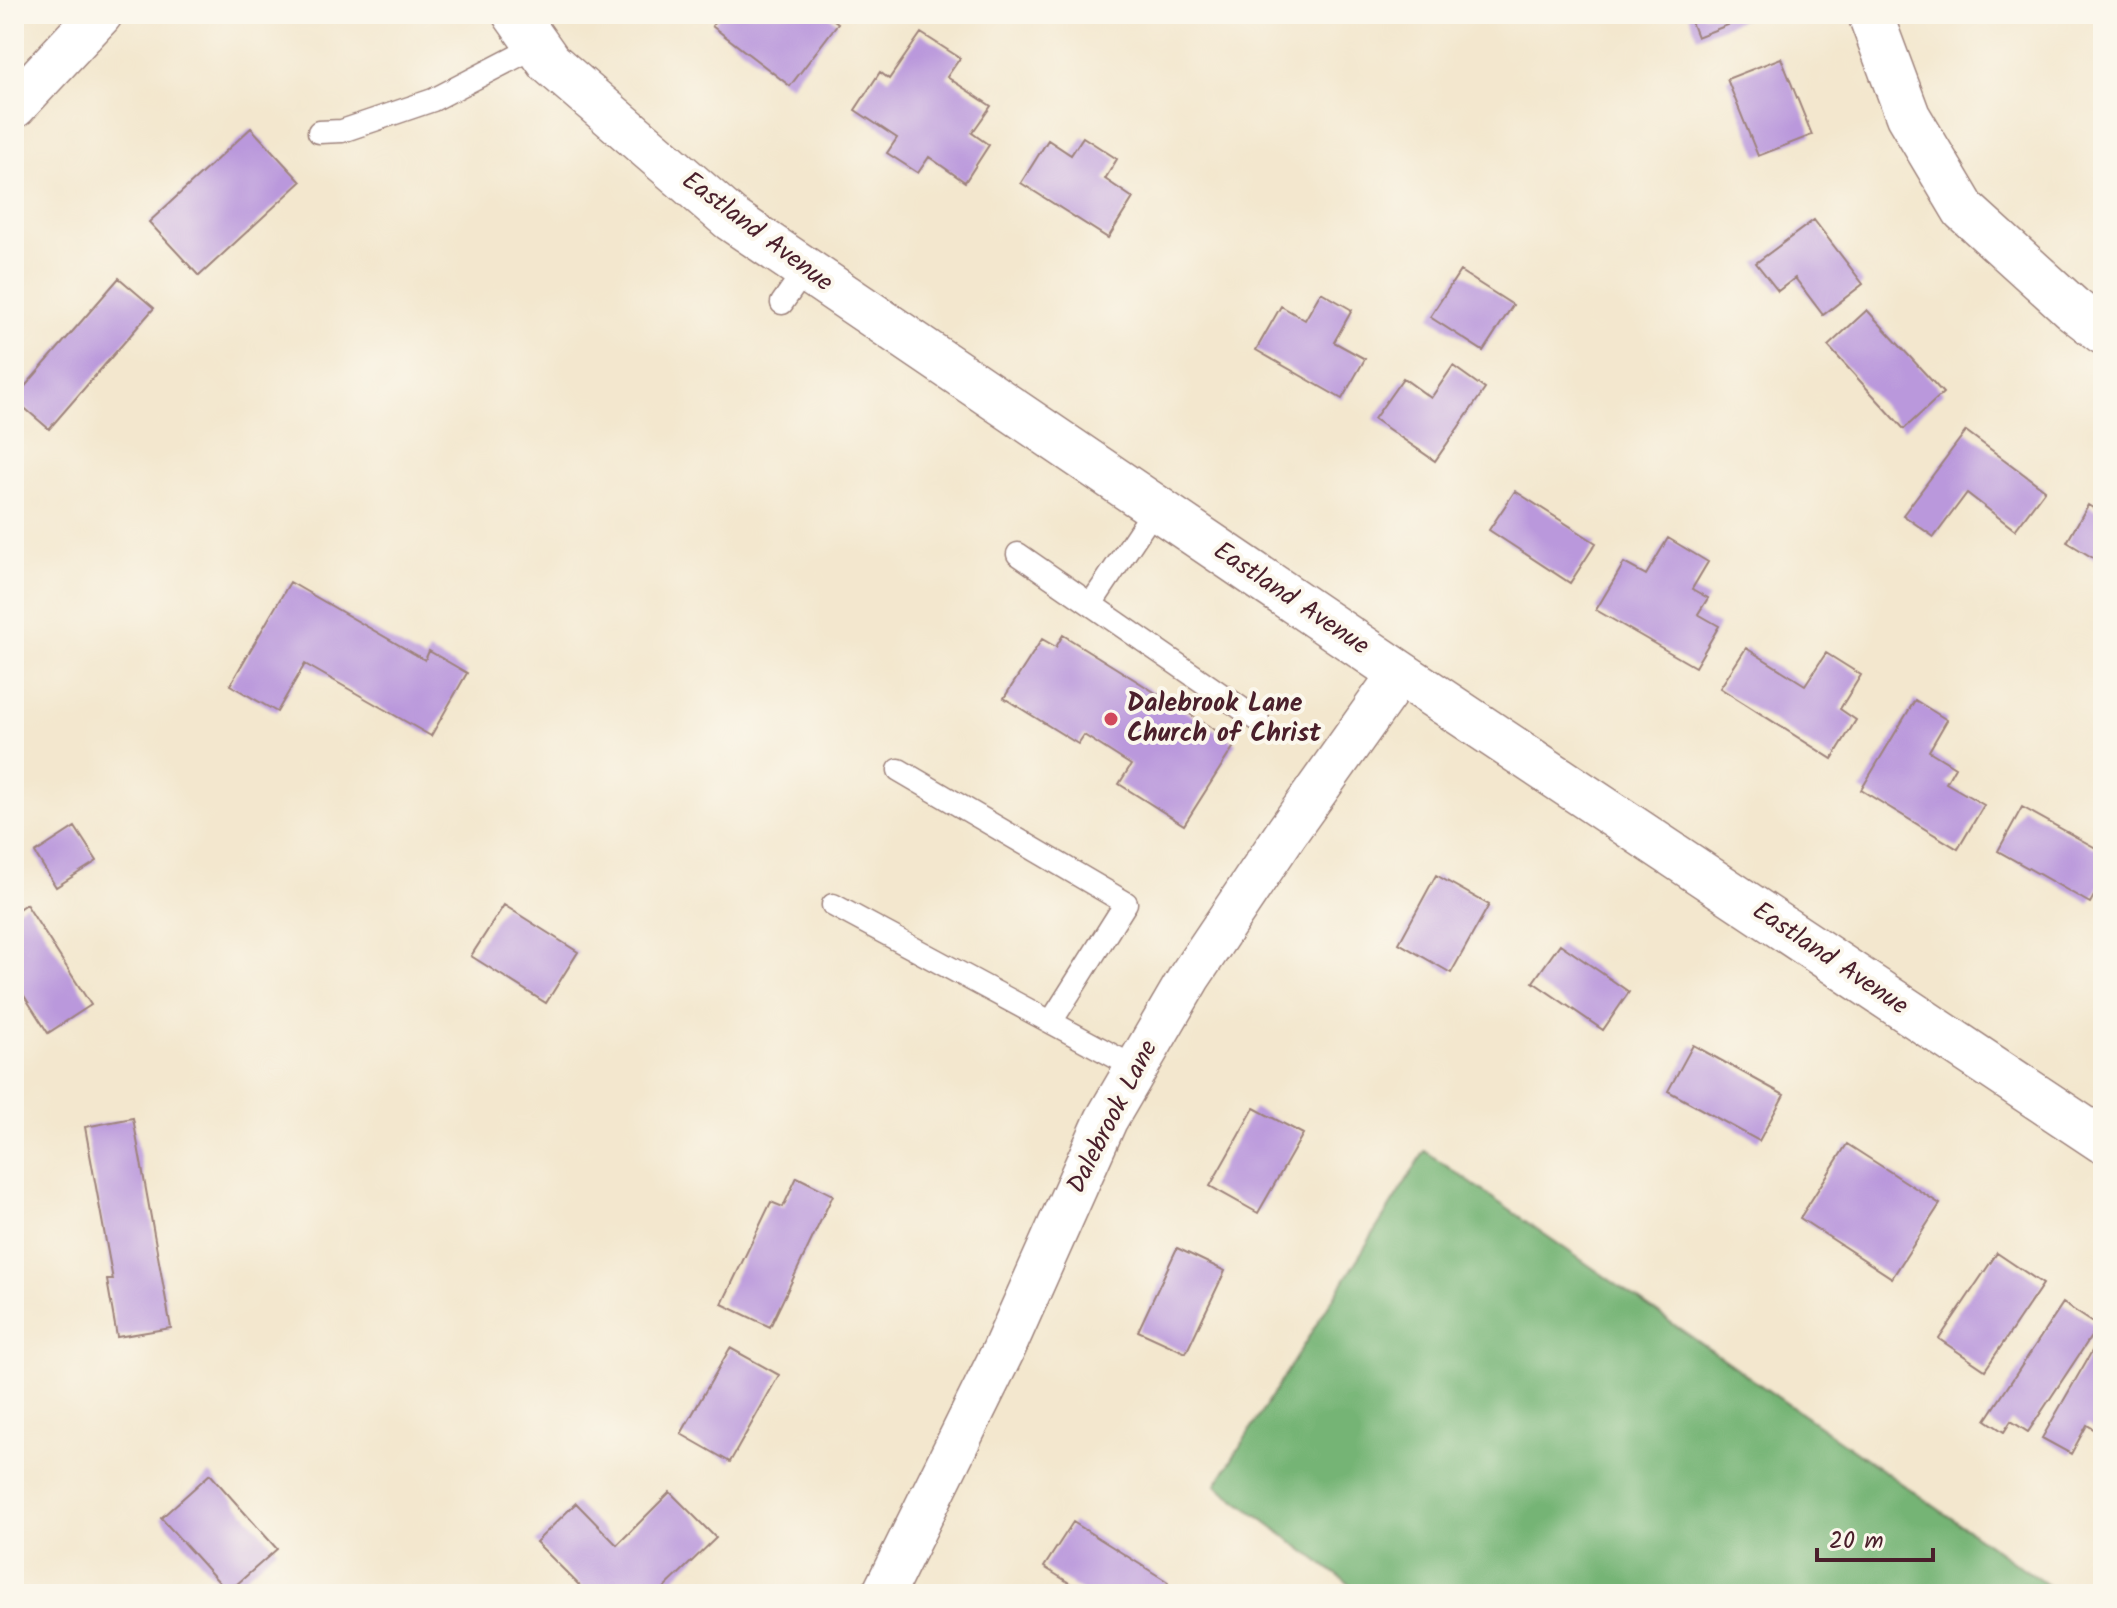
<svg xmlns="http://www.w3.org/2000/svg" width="2117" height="1608" font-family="Kalam,sans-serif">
  <rect width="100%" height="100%" fill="#fbf7ec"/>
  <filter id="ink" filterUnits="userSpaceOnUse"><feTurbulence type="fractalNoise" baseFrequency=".0125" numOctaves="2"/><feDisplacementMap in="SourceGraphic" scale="16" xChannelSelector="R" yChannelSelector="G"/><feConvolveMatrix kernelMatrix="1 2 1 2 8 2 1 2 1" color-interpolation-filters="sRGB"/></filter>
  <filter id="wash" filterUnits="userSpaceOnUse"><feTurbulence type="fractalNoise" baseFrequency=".006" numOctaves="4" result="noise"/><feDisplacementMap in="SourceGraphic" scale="32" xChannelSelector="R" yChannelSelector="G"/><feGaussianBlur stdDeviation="1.8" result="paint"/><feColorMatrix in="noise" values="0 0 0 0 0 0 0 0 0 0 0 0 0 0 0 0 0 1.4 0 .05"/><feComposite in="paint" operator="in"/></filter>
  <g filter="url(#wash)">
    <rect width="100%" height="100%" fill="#f3e7ce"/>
    <path fill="#74b475" stroke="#5f6a50" stroke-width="2" d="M1425,1151L2060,1594H1363L1216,1485Z"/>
    <g id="blocks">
      <path fill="#ba98dc" d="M721,14H826L838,23L790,86L712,26Z
        M1688,14H1756L1697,37Z
        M921,33L960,58L947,77L991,106L972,133L989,145L965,182L929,157L918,173L887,153L897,138L855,110L880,72L889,79Z
        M1781,58L1812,135L1758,156L1727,79Z
        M251,128L301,182L199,276L149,222Z
        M1083,137L1117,159L1105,179L1133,198L1108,238L1021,183L1048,140L1071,155Z
        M1814,220L1863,284L1823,315L1795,278L1778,291L1756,263Z
        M1460,271L1513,305L1483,351L1430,317Z
        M119,278L154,308L49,429L14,399Z
        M1321,292L1352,310L1334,342L1365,359L1342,399L1256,350L1281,306L1305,320Z
        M1867,310L1943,393L1904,429L1828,346Z
        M1453,366L1485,389L1435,461L1374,419L1403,378L1431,398Z
        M1966,431L2045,490L2015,530L1967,493L1934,537L1903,515Z
        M1515,491L1596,543L1570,583L1489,530Z
        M2088,505L2103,514V564L2067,542Z
        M1668,538L1708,562L1692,589L1708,598L1698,614L1719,626L1695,667L1596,610L1624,563L1646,575Z
        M290,582L425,660L429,651L467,673L431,736L305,664L277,712L230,685Z
        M1063,635L1236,743L1184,825L1119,784L1131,765L1084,735L1078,744L1004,698L1042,639L1056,647Z
        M1746,648L1805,685L1826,653L1861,675L1840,709L1856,720L1832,759L1720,688Z
        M1915,700L1947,720L1929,751L1955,767L1946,783L1984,805L1958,849L1861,790Z
        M2022,807L2103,852V880L2090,903L1998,851Z
        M75,827L97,861L56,887L35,853Z
        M1436,875L1489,905L1451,973L1399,943Z
        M26,904L91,1005L48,1033L14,980V912Z
        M504,905L578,952L546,1003L471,956Z
        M1560,944L1629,992L1603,1030L1533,982Z
        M1693,1045L1784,1095L1759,1141L1668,1091Z
        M1254,1108L1303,1134L1258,1213L1210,1186Z
        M133,1118L171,1328L117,1337L107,1280H113L85,1127Z
        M1847,1144L1940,1204L1892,1278L1800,1218Z
        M797,1177L833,1195L770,1327L722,1304L771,1202L783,1207Z
        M1177,1248L1225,1271L1186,1353L1138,1331Z
        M1997,1253L2043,1284L1985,1370L1939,1339Z
        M2063,1303L2098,1326L2028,1432L2011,1421L2004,1432L1986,1420Z
        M2103,1332V1427L2100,1433L2087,1425L2071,1454L2042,1438Z
        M730,1348L779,1375L730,1462L681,1434Z
        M210,1474L277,1549L228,1592L161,1518Z
        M670,1492L716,1538L658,1594H588L536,1542L576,1503L617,1545Z
        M1073,1522L1168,1582L1161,1594H1087L1044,1567Z"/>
    </g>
  </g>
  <g filter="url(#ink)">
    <use href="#blocks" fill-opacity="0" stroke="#9e837c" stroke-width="2"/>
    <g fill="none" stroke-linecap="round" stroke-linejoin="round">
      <g stroke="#9e837c" stroke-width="25">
        <path id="lane" d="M319,132L342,131L433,100L537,46
          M782,303L805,270
          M1018,554L1258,720
          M1091,604L1156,507
          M899,770L1126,903L1051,1022
          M833,905L1136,1068"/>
      </g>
      <g stroke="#9e837c" stroke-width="45">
        <path id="street" d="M883,1594L1003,1351L1106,1120L1190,976L1287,832L1400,673"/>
      </g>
      <g stroke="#9e837c" stroke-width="47">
        <path id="secondary" d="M515,14L549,62L731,219L1400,673L2103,1141
          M1870,14L1908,116L1964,210L2072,308L2103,332
          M14,106L100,14"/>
      </g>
      <use href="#lane" stroke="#fff" stroke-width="22"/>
      <use href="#street" stroke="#fff" stroke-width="42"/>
      <use href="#secondary" stroke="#fff" stroke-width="44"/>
    </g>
  </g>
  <circle fill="#d1495b" stroke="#fbf7ec" stroke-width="3" cx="1111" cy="719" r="8"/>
  <g text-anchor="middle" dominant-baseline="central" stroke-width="8" stroke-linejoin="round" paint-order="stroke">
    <g font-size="26" fill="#4a1f2b" stroke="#fbf7ec">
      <text transform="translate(757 232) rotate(37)">Eastland Avenue</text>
      <text transform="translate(1291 599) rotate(34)">Eastland Avenue</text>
      <text transform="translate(1830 959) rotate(34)">Eastland Avenue</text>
      <text transform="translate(1113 1117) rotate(-63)">Dalebrook Lane</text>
    </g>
    <g font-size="26" font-weight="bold" fill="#4a1f2b" stroke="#fbf7ec" text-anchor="start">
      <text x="1127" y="704">Dalebrook Lane<tspan x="1127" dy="30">Church of Christ</tspan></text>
    </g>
  </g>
  <rect width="2117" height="1608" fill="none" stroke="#fbf7ec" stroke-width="48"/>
  <path d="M1817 1548v12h116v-12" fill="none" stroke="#4a1f2b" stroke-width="4"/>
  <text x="1829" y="1548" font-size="24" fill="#4a1f2b" stroke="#fbf7ec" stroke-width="6" paint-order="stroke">20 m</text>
</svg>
